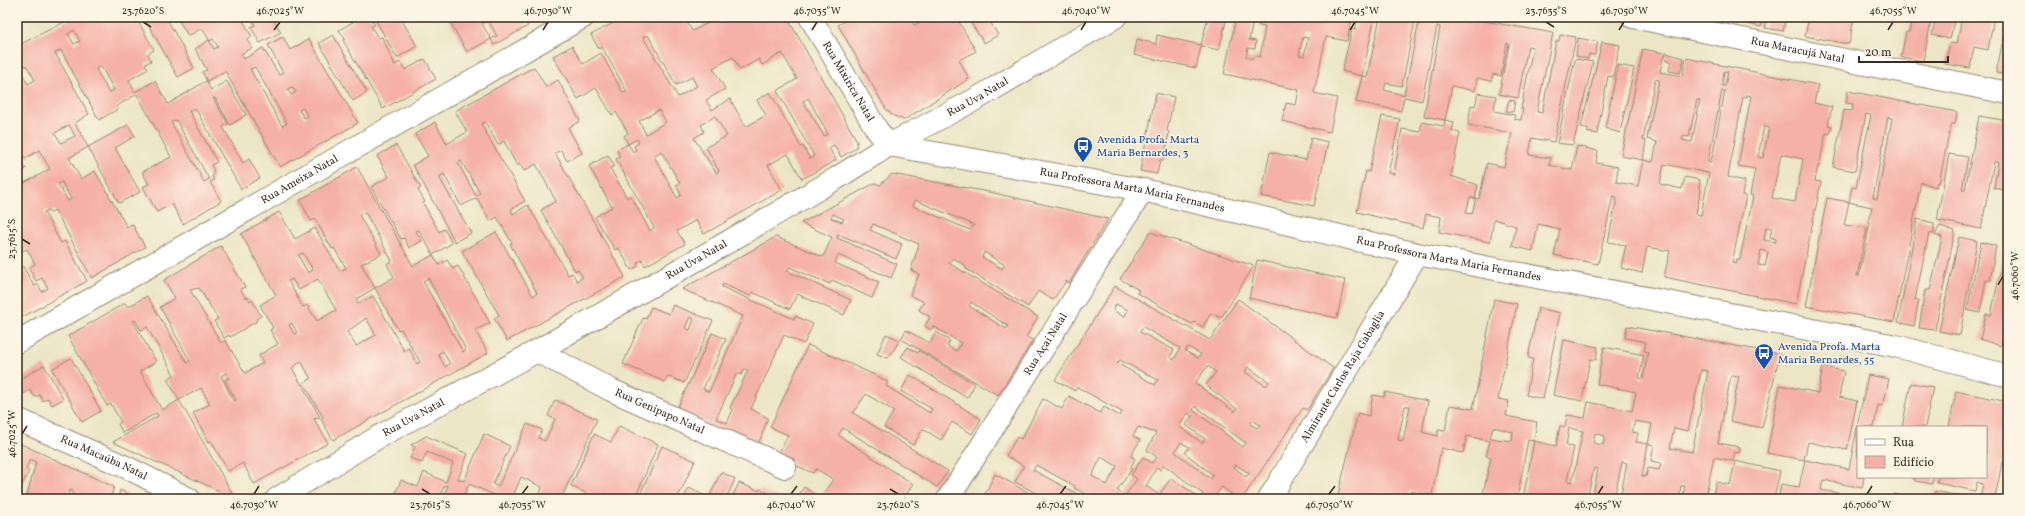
<svg xmlns="http://www.w3.org/2000/svg" width="2025" height="516" font-family="Vollkorn,serif">
  <rect width="100%" height="100%" fill="#fcf5e5"/>
  <filter id="ink" filterUnits="userSpaceOnUse"><feTurbulence type="fractalNoise" baseFrequency=".025" numOctaves="2"/><feDisplacementMap in="SourceGraphic" scale="8" xChannelSelector="R" yChannelSelector="G"/><feConvolveMatrix kernelMatrix="1 2 1 2 8 2 1 2 1" color-interpolation-filters="sRGB"/></filter>
  <filter id="wash" filterUnits="userSpaceOnUse"><feTurbulence type="fractalNoise" baseFrequency=".012" numOctaves="4" result="noise"/><feDisplacementMap in="SourceGraphic" scale="16" xChannelSelector="R" yChannelSelector="G"/><feGaussianBlur stdDeviation="0.9" result="paint"/><feColorMatrix in="noise" values="0 0 0 0 0 0 0 0 0 0 0 0 0 0 0 0 0 1.4 0 .05"/><feComposite in="paint" operator="in"/></filter>
  <g filter="url(#wash)">
    <rect width="100%" height="100%" fill="#ece6c7"/>
    <g id="blocks">
      <path fill="#f5b0a7" fill-rule="evenodd" d="M74,17H136L154,50L148,54L151,61L145,64L148,69L129,80L135,92L155,81L168,104L206,81L211,90L227,81L246,115L230,125L215,98H213L228,124L223,127L243,163L249,159L260,178L241,189L195,108L189,111L217,162L211,165L214,171L212,172L214,175L212,176L214,180L210,182L221,201L183,224L172,204L157,212L143,187L149,184L142,172L171,157L137,94L117,106L118,109L99,120L61,50L55,53L89,114L75,123L88,147L69,158L81,179L95,171L127,227L132,224L145,247L92,278L55,210L50,213L48,210L44,212L61,243L65,241L87,281L17,320V256L34,286L38,284L42,292L48,288L42,278L36,281L29,268L35,264L27,249L20,252L17,247V187L50,169L39,150L25,159L17,145V46ZM74,30L80,41L74,44L68,34ZM26,65L35,80L28,84L19,69ZM101,66L114,90L109,93L96,69ZM176,120L209,179L204,182L171,122ZM69,125L75,136L61,143L55,133ZM62,182L71,199L68,201L58,184Z
        M144,17H166L194,68L178,77Z
        M177,17H195L198,21L201,19L200,17H241L252,37L247,40L252,48L241,54L244,59L263,48L279,75L283,73L268,45L283,37L290,50L309,39L358,123L280,167L225,71L207,81L202,72L207,70L195,49L209,40L214,49L218,47L213,39L210,41L202,28L188,36ZM255,67L287,123L282,126L250,69ZM292,87L296,92L291,95L287,89ZM303,108L308,116L304,118L299,110Z
        M251,17H272L281,32L260,43L252,29L251,27L255,25Z
        M350,17H370L375,25L371,26L378,38L382,37L395,65L400,62L405,70L425,59L436,79L383,109L343,40L345,39L339,30L353,22Z
        M374,17H400L417,46L397,58Z
        M447,17H523L528,26L494,45L491,39L497,36L488,20L482,24L491,39L467,52Z
        M624,17H684L692,31L712,21L710,17H787L857,141L856,148L841,157L834,145L829,148L836,160L802,179L788,154L768,165L782,190L704,234L696,220L677,231L685,244L645,266L642,260L637,263L638,266L631,270L619,248L615,250L595,217L612,207L589,166L608,155L614,166L610,168L627,198L631,196L650,231L654,228L616,159L620,157L617,150L628,144L624,136L628,133L616,112L612,115L596,88L578,99L553,56L572,46L583,64L601,53L623,93L627,92L602,47L599,49L591,35ZM648,35L676,85L692,77L697,86L678,97L643,37ZM782,53L797,79L777,91L814,156L810,159L803,146L801,147L770,92L757,100L766,115L746,127L730,99L712,110L706,100L725,89L713,68L733,57L740,70L759,59L762,65ZM808,98L828,134L824,136L803,101ZM659,110L666,122L646,134L639,121ZM715,116L727,136L706,147L719,171L716,173L694,138L704,132L701,125ZM637,139L639,143L634,146L636,150L633,152L628,144ZM661,151L680,183L676,185L681,195L677,198L654,156Z
        M852,17H916L911,20L914,25L929,17H956L976,51L959,60L969,79L904,120L894,116L886,109L838,25Z
        M967,17H987L998,35L984,43Z
        M1208,17H1227L1219,50L1201,46L1196,68L1134,55L1137,39L1156,44L1157,35L1201,45Z
        M1236,17H1254L1249,40L1256,41L1255,49L1248,48L1246,57L1253,59V56L1260,57L1265,27L1259,26L1261,17H1352L1347,41L1326,37L1314,93L1337,98L1330,132L1282,121L1286,103L1296,105L1299,90L1224,74ZM1303,37L1308,38L1304,56L1299,55Z
        M1358,17H1375L1362,76L1342,71L1352,29L1355,30Z
        M1380,17H1461L1553,33L1537,112L1542,113L1556,41H1559L1560,35L1576,37L1554,142L1532,138L1529,155L1551,158L1549,165L1572,170L1577,146L1598,151L1596,163L1618,167L1616,182L1638,186L1643,160L1653,162L1657,142L1647,139L1659,80L1655,79L1643,140L1646,141L1643,160L1621,156L1643,49L1664,53L1660,72L1682,76L1686,58L1818,85L1814,103L1832,107L1828,125L1832,126L1830,134L1826,133L1819,166H1818L1815,181L1821,182L1796,304L1664,277L1670,251L1647,247L1642,273L1621,268L1626,245L1608,242L1617,197L1613,196L1598,264L1554,255L1560,229L1538,224L1533,251L1512,246L1516,226L1494,219L1490,242L1439,232L1441,217L1426,214L1423,228L1357,212L1366,171L1369,172L1382,116L1400,119L1388,173L1394,174L1402,129L1420,132L1422,122L1444,126L1445,120L1454,122L1452,131L1460,133L1451,176L1478,185L1475,199L1470,197L1466,213L1472,214L1476,198L1479,199L1487,163L1504,167L1512,133L1468,125L1471,105L1475,106L1478,93L1496,96L1494,111L1515,115L1514,119L1521,120L1523,109H1521L1533,47L1528,46L1518,98L1499,94L1509,44L1507,43L1501,76L1493,74L1491,81L1477,78L1475,91L1452,86L1445,120L1424,116L1440,27L1437,26L1422,101L1404,97L1401,111L1356,102L1362,76L1367,77ZM1415,20L1419,21L1404,95L1384,90L1386,83L1402,86ZM1724,71L1728,72L1725,86H1722ZM1722,91H1725L1711,162L1708,161ZM1747,95L1751,96L1738,166L1755,169L1750,195L1753,196L1740,259H1737L1736,264L1732,263L1746,196L1742,195L1745,181L1728,177L1743,97H1747ZM1697,100H1700L1692,142L1682,140L1683,136L1689,137ZM1764,126L1769,128L1763,158L1758,157ZM1781,154L1803,159L1795,202L1772,198ZM1664,164L1709,173L1701,215L1696,214L1701,189L1699,188L1700,180L1685,177L1682,189L1660,184ZM1766,227L1772,228L1770,237L1776,239V242L1764,240ZM1761,250L1768,252L1765,266L1758,265Z
        M1740,17H1763L1761,27L1739,22Z
        M1767,17H1786L1783,31L1765,28Z
        M1809,17H1854L1849,44L1805,36Z
        M1912,17H1932L1923,61L1901,57L1906,32H1909Z
        M1936,17H1955L1950,39L1932,35Z
        M1962,17H1994L1988,50L1974,47L1970,68L1945,64L1950,43L1957,44Z
        M2007,21H2008V75L1996,73Z
        M333,35L367,92L353,101L319,43Z
        M1578,38L1598,42L1595,55L1589,54L1588,59L1576,56Z
        M1602,42L1620,45L1613,77L1608,76L1597,134L1587,132L1589,129L1581,127Z
        M1666,53L1684,58L1680,73L1669,71L1671,61L1665,60Z
        M1575,59L1593,62L1573,145L1557,143Z
        M1618,65L1634,68L1620,133L1605,128Z
        M534,67L546,87L558,80L580,121L568,128L582,153L567,161L561,150L555,153L625,277L507,341L494,318L499,315L462,251L496,232L533,296L537,293L510,244L512,243L497,217L490,221L477,198L461,206L444,174L439,177L471,233L455,242L413,165L428,156L415,134L435,122L447,144L467,132L455,111ZM485,122L498,145L504,141L517,166L520,164L524,171L536,164L556,201L541,210L575,271L578,270L583,277L577,281L572,273L568,275L528,205L513,214L511,209L525,201L481,124ZM461,161L480,193L476,196L458,163Z
        M1848,91L1957,112L1955,124H1951L1939,183L1937,182L1936,187L1921,182L1894,322L1806,306L1827,198L1849,202L1844,225L1867,228L1857,276H1859L1870,222L1868,221L1872,207L1849,202L1852,187L1856,188L1871,115L1866,114L1855,171L1833,167L1844,110L1852,111L1853,104L1846,103ZM1888,117L1892,118L1877,199L1873,198Z
        M1156,93L1174,97L1167,131L1169,132L1164,160H1160L1157,174L1140,171Z
        M1509,100L1515,101L1513,112L1506,111Z
        M1979,116L2008,121V191L1994,188L1998,162H1994L1981,229L1937,220L1949,154L1968,157L1962,190H1965Z
        M128,125L135,136L115,148L140,192L119,203L88,147Z
        M1311,138L1328,142L1314,206L1261,196L1270,152L1306,160Z
        M396,145L421,188L418,190L425,202L423,203L439,232L444,229L452,243L433,255L419,230L416,231L422,241L409,248L404,238L401,239L371,187L389,177L377,156Z
        M17,155L26,169L17,174Z
        M357,167L413,266L433,255L439,265L447,260L453,269L458,266L490,323L475,330L488,353L333,440L321,419L323,417L303,383L311,379L301,361L292,368L320,417L314,419L328,443L254,484L243,463L228,471L211,441L209,442L193,413L210,404L201,388L179,400L167,379L174,375L147,327L141,330L135,320L133,321L156,362L140,371L162,410L179,400L232,493L228,495L113,442L158,416L156,413L123,433L118,424L121,422L111,404L107,406L68,336L125,303L128,307L147,296L187,363L190,361L160,307L175,298L164,280L221,246L245,287L240,289L246,298L248,297L250,301L252,300L261,316L256,319L257,321L230,337L229,335L224,338L214,321L218,319L199,288L190,290L221,343L225,340L245,373L263,363L259,355L278,344L270,330L273,328L260,305L276,295L241,234L279,212L295,239L315,228L340,271L346,268L334,248L332,249L315,219L311,221L300,200ZM365,212L392,261L387,264L394,277L375,288L398,330L401,329L420,362L417,364L409,348L404,351L373,296L358,304L356,299L375,288L361,264L381,254L359,215ZM303,253L313,270L308,273L298,255ZM428,278L466,350L463,352L423,281ZM292,279L299,290L318,279L336,310L317,321L307,305L303,307L288,281ZM366,318L376,335L356,346L347,332ZM292,323L297,333L294,334L289,325ZM443,351L450,364L445,367L438,354ZM226,373L229,378L225,380L236,400L234,401L221,376Z
        M892,174L994,193L1108,219L1069,283L1066,281L1053,300L1038,291L1028,307L965,268L966,266L953,258L949,263L1038,317L1026,337L1033,340L998,395L901,339L906,330L930,343L936,332L950,341L947,346L957,351L961,343L933,326L931,330L925,326L930,317L919,310L924,302L910,295L919,274L911,270L919,244L873,224L870,230L902,244L896,259L838,234L837,238L897,264L891,278L838,255L835,263L879,282L872,298L832,280L830,284L789,267L787,271L851,300L844,315L797,294L790,309L752,292L750,296L723,284L722,287L794,319L795,316L813,324L804,344L784,335L751,409L768,418L758,445L676,411L712,333L726,339L703,389L709,392L743,316L682,289L776,237L823,257L832,237L801,223L875,183L880,185ZM915,200L974,225L970,230L913,206ZM833,214L844,219L842,222L831,218ZM984,252L1005,265L1002,269L982,257ZM971,302L1008,326L1006,329L969,306ZM744,369L748,370L730,408L733,410L727,423L716,419L737,373L741,375Z
        M1917,219L1934,223V234L1929,233L1915,300H1919L1914,326L1898,322Z
        M1940,226L1955,231L1935,330L1919,328L1925,290H1930L1942,237L1935,235Z
        M1150,232L1254,266L1221,318L1211,313L1203,327L1194,322L1192,324L1137,293L1139,290L1120,279Z
        M1959,237L1977,241L1960,335L1939,331Z
        M1981,242L1996,246L1990,281L1986,280L1980,313L1967,310Z
        M2005,249H2008V313L2001,346L1980,339L1986,314L1991,315Z
        M1257,260L1345,280L1337,318L1249,298Z
        M1115,286L1210,340L1238,299L1333,368L1307,410L1303,408L1242,499H1238L1222,487L1213,499H1095L1074,488L1075,486L1036,465L1033,470L1087,499H1047L1015,482L1024,466L1006,456L1017,437L1021,439L1043,399L1062,409L1069,396L1100,413L1104,407L1120,416L1122,412L1077,387L1075,391L1055,380ZM1116,304L1128,310L1124,317L1113,310ZM1143,327L1180,348L1174,360L1170,357L1174,350L1140,332ZM1188,347L1201,354L1198,358L1185,351ZM1120,360L1158,380L1155,385L1117,363ZM1208,366L1216,372L1206,385L1237,409L1235,412L1195,383ZM1248,367L1269,382L1266,386L1245,372ZM1195,406L1246,443L1243,447L1193,410ZM1188,413L1192,416L1186,425L1205,439L1202,443L1179,426ZM1253,420L1260,425L1257,428L1250,424ZM1138,427L1156,433L1147,450L1157,457L1152,463L1143,457L1131,475L1137,479L1125,496L1117,490L1132,469L1130,468L1135,459L1131,456L1140,440L1133,436ZM1181,442L1189,447L1185,453L1213,475L1211,479L1175,452ZM1101,457L1117,466L1107,485L1092,476ZM1164,465L1203,494L1200,498L1171,478L1159,495L1146,486L1157,467L1160,470ZM1236,465L1249,473L1246,477L1234,467Z
        M1494,299L1517,304L1498,399L1509,401L1506,416L1537,422L1534,441L1528,440L1517,499L1482,498L1491,457L1486,456L1490,441L1467,436L1463,453L1441,448L1432,495L1410,491L1408,499H1358L1338,495L1358,413L1369,416L1373,395L1384,397L1385,392L1428,401L1422,432L1438,436V430L1445,431L1450,405L1473,409ZM1405,406H1410L1403,441L1398,440ZM1493,427L1513,432L1512,441L1490,438Z
        M673,305L713,321L684,383L668,376L665,382L623,364L643,318L646,319L651,307L669,314ZM690,317L694,319L690,330L685,328Z
        M1538,308L1560,313L1543,399L1526,395L1533,359L1528,358Z
        M1627,326L1780,354L1762,428L1730,421L1739,376L1731,375L1718,443L1740,447L1739,453L1735,452L1733,461L1714,457L1705,499H1682L1685,486H1681L1679,499H1642L1637,497V499H1620L1627,463L1622,462L1614,499H1592L1598,469L1594,468L1587,499H1523L1534,441L1556,446L1560,426L1565,427L1567,415L1585,418L1588,402L1632,411L1636,392L1597,384L1604,347L1644,355L1639,378L1643,379L1648,352L1644,351L1646,342L1625,338ZM1701,370L1708,371L1692,452L1670,448L1674,428L1688,431ZM1635,421L1652,424L1648,444L1654,445L1651,461L1661,463L1659,470L1648,468L1646,477L1642,476L1648,444L1636,442L1638,433L1632,432ZM1569,428L1583,431L1572,482L1567,481L1574,447L1566,446ZM1595,433L1605,436L1603,445L1593,443Z
        M886,334L900,340L888,358L877,354Z
        M1564,340L1598,347L1596,360L1590,359L1582,401L1553,395Z
        M808,345L877,376L888,382L886,386L930,413L932,409L901,391L910,375L981,419L972,434L952,422L941,440L923,429L913,445L884,427L894,411L866,394L853,413L948,471L937,487L843,428L838,435L913,484L904,498L906,499H823L821,498L833,479L816,469L813,473L777,457L788,435L770,427Z
        M908,347L918,353L919,351L975,384L967,398L901,357Z
        M71,358L101,411L82,422L52,369Z
        M44,365L63,399L52,405L48,398L43,401L40,395L35,397L30,390L24,394L17,381Z
        M1823,367L1844,371L1839,397L1857,401L1847,450L1808,442L1804,460L1767,453L1780,385L1818,393Z
        M1868,375L1889,379L1883,406L1878,405L1874,427H1857Z
        M1911,383L1933,387L1925,427H1902Z
        M1956,391L2008,402V463L2002,462L1995,498L1998,499H1980L1983,484L1977,482L1975,491L1937,483L1938,477H1986V427H1949Z
        M555,400L597,419L561,499H551L540,494L542,487L521,477L512,499H504L469,484L462,499H442L448,486L445,485L438,499H393L401,480L418,487L424,472L446,482L453,463L427,452L422,463L410,458L415,447L411,445L426,436L468,454L458,479L464,481L484,434L510,446L493,484L498,487L527,424L542,430L538,438L545,441L555,419L548,416Z
        M619,426L658,444L635,499H586L588,494L571,486L594,434L611,442Z
        M1857,428L1858,477H1864L1862,488L1823,480L1821,490L1839,493L1838,499H1778L1781,484L1799,487L1805,460L1849,469Z
        M17,442L114,487L110,499H75L76,496L72,495L73,491L70,490L67,499H26L36,462L30,459L26,469L29,471L17,495Z
        M662,446L695,461L677,499H638Z
        M1735,461L1780,471L1774,499H1712L1716,482L1730,485Z
        M721,472L735,479L726,499H683L689,488L709,498Z
        M995,474L1040,499H993L985,494Z
        M1933,477L1932,484L1915,481V479L1911,478Z
        M739,483L759,491L760,489L781,499H731Z
        M804,487L819,497L818,499H796Z
        M120,490L139,499H118Z
        M1935,491L1967,498V499H1933Z
        M1894,494L1914,498V499H1893Z"/>
    </g>
  </g>
  <g filter="url(#ink)">
    <use href="#blocks" fill-opacity="0" stroke="#948872" stroke-width="1"/>
    <g fill="none" stroke-linecap="round" stroke-linejoin="round">
      <g stroke="#948872" stroke-width="24">
        <g id="minor">
          <path id="s1" d="M810,17L877,130L889,145L1143,190L1417,254L1896,346L2008,376"/>
          <path id="s2" d="M1633,17L2008,93"/>
          <path id="s3" d="M17,342L583,17"/>
          <path id="s4" d="M537,351L611,390L785,467"/>
          <path id="s5" d="M17,419L128,468L189,499"/>
          <path id="s6" d="M277,499L380,436L537,351L721,246L837,178L889,145L976,99L1115,17"/>
          <path id="s7" d="M948,499L1143,190"/>
          <path id="s8" d="M1269,499L1417,254"/>
        </g>
      </g>
      <use href="#minor" stroke="#fff" stroke-width="22"/>
    </g>
  </g>
  <path fill="none" stroke="#3b2a1e" stroke-width="1.5" d="M143,22L151,27M1546,22L1554,27M274,30L280,22M543,30L548,22M812,30L817,22M1081,30L1086,22M1350,30L1355,22M1619,30L1624,22M1888,30L1893,22M22,239L30,244M1998,285L2003,276M22,434L27,426M422,489L430,494M890,489L898,494M254,494L259,486M522,494L528,486M791,494L797,486M1060,494L1066,486M1329,494L1335,486M1598,494L1603,486M1867,494L1872,486"/>
  <defs>
    <g id="bus-pin" transform="scale(1)"><path d="M0 17L-7.5 6A9.5 9.5 0 1 1 7.5 6Z" fill="#1a4fb4" stroke="#fcf5e5"/><path d="M-5-6H5V4H4V6H2V4H-2V6H-4V4H-5ZM-3.5-4V0h7V-4ZM-3.5 1.2v1.5H-2V1.2ZM2 1.2v1.5H3.5V1.2Z" fill="#fff"/></g>
  </defs>
  <g fill-rule="evenodd">
    <use href="#bus-pin" x="1083" y="146"/>
    <use href="#bus-pin" x="1764" y="353"/>
  </g>
  <g text-anchor="middle" dominant-baseline="central" stroke-width="3" stroke-linejoin="round" paint-order="stroke">
    <g font-size="11" fill="#3b2a1e" stroke="#fcf5e5">
      <text stroke="none"><textPath href="#s2" startOffset="168">Rua Maracujá Natal</textPath></text>
      <text stroke="none"><textPath href="#s1" startOffset="75">Rua Mixirica Natal</textPath></text>
      <text stroke="none"><textPath href="#s6" startOffset="808">Rua Uva Natal</textPath></text>
      <text stroke="none"><textPath href="#s3" startOffset="326">Rua Ameixa Natal</textPath></text>
      <text stroke="none"><textPath href="#s1" startOffset="398">Rua Professora Marta Maria Fernandes</textPath></text>
      <text stroke="none"><textPath href="#s6" startOffset="483">Rua Uva Natal</textPath></text>
      <text stroke="none"><textPath href="#s1" startOffset="722">Rua Professora Marta Maria Fernandes</textPath></text>
      <text stroke="none"><textPath href="#s7" startOffset="183">Rua Açaí Natal</textPath></text>
      <text stroke="none"><textPath href="#s8" startOffset="143">Almirante Carlos Raja Gabaglia</textPath></text>
      <text stroke="none"><textPath href="#s4" startOffset="137">Rua Genipapo Natal</textPath></text>
      <text stroke="none"><textPath href="#s6" startOffset="159">Rua Uva Natal</textPath></text>
      <text stroke="none"><textPath href="#s5" startOffset="95">Rua Macaúba Natal</textPath></text>
    </g>
    <g font-size="11" fill="#164399" stroke="#fcf5e5" text-anchor="start">
      <text x="1097" y="140">Avenida Profa. Marta<tspan x="1097" dy="13">Maria Bernardes, 3</tspan></text>
      <text x="1778" y="347">Avenida Profa. Marta<tspan x="1778" dy="13">Maria Bernardes, 55</tspan></text>
    </g>
  </g>
  <rect width="2025" height="516" fill="none" stroke="#fcf5e5" stroke-width="44"/>
  <rect x="1857" y="426" width="130" height="52" fill="#fcf5e5" stroke="#afa495"/>
  <rect x="1865" y="439" width="20" height="6" fill="#ffffff" stroke="#afa495"/>
  <text x="1893" y="446" font-size="12" fill="#3b2a1e">Rua</text>
  <rect x="1865" y="456" width="20" height="12" fill="#f5b0a7" stroke="#afa495"/>
  <text x="1893" y="466" font-size="12" fill="#3b2a1e">Edifício</text>
  <path d="M1859 56v6h89v-6" fill="none" stroke="#3b2a1e" stroke-width="2"/>
  <text x="1865" y="56" font-size="12" fill="#3b2a1e" stroke="#fcf5e5" stroke-width="3" paint-order="stroke">20 m</text>
  <rect x="22" y="22" width="1981" height="472" fill="none" stroke="#3b2a1e" stroke-width="1.5"/>
  <g font-size="10" text-anchor="middle" fill="#3b2a1e">
    <text x="143" y="14">23.7620°S</text>
    <text x="280" y="14">46.7025°W</text>
    <text x="548" y="14">46.7030°W</text>
    <text x="817" y="14">46.7035°W</text>
    <text x="1086" y="14">46.7040°W</text>
    <text x="1355" y="14">46.7045°W</text>
    <text x="1546" y="14">23.7635°S</text>
    <text x="1624" y="14">46.7050°W</text>
    <text x="1893" y="14">46.7055°W</text>
    <text transform="translate(11 239) rotate(-90)" y="4">23.7615°S</text>
    <text transform="translate(2014 276) rotate(-90)" y="4">46.7060°W</text>
    <text transform="translate(11 434) rotate(-90)" y="4">46.7025°W</text>
    <text x="254" y="508">46.7030°W</text>
    <text x="430" y="508">23.7615°S</text>
    <text x="522" y="508">46.7035°W</text>
    <text x="791" y="508">46.7040°W</text>
    <text x="898" y="508">23.7620°S</text>
    <text x="1060" y="508">46.7045°W</text>
    <text x="1329" y="508">46.7050°W</text>
    <text x="1598" y="508">46.7055°W</text>
    <text x="1867" y="508">46.7060°W</text>
  </g>
</svg>
